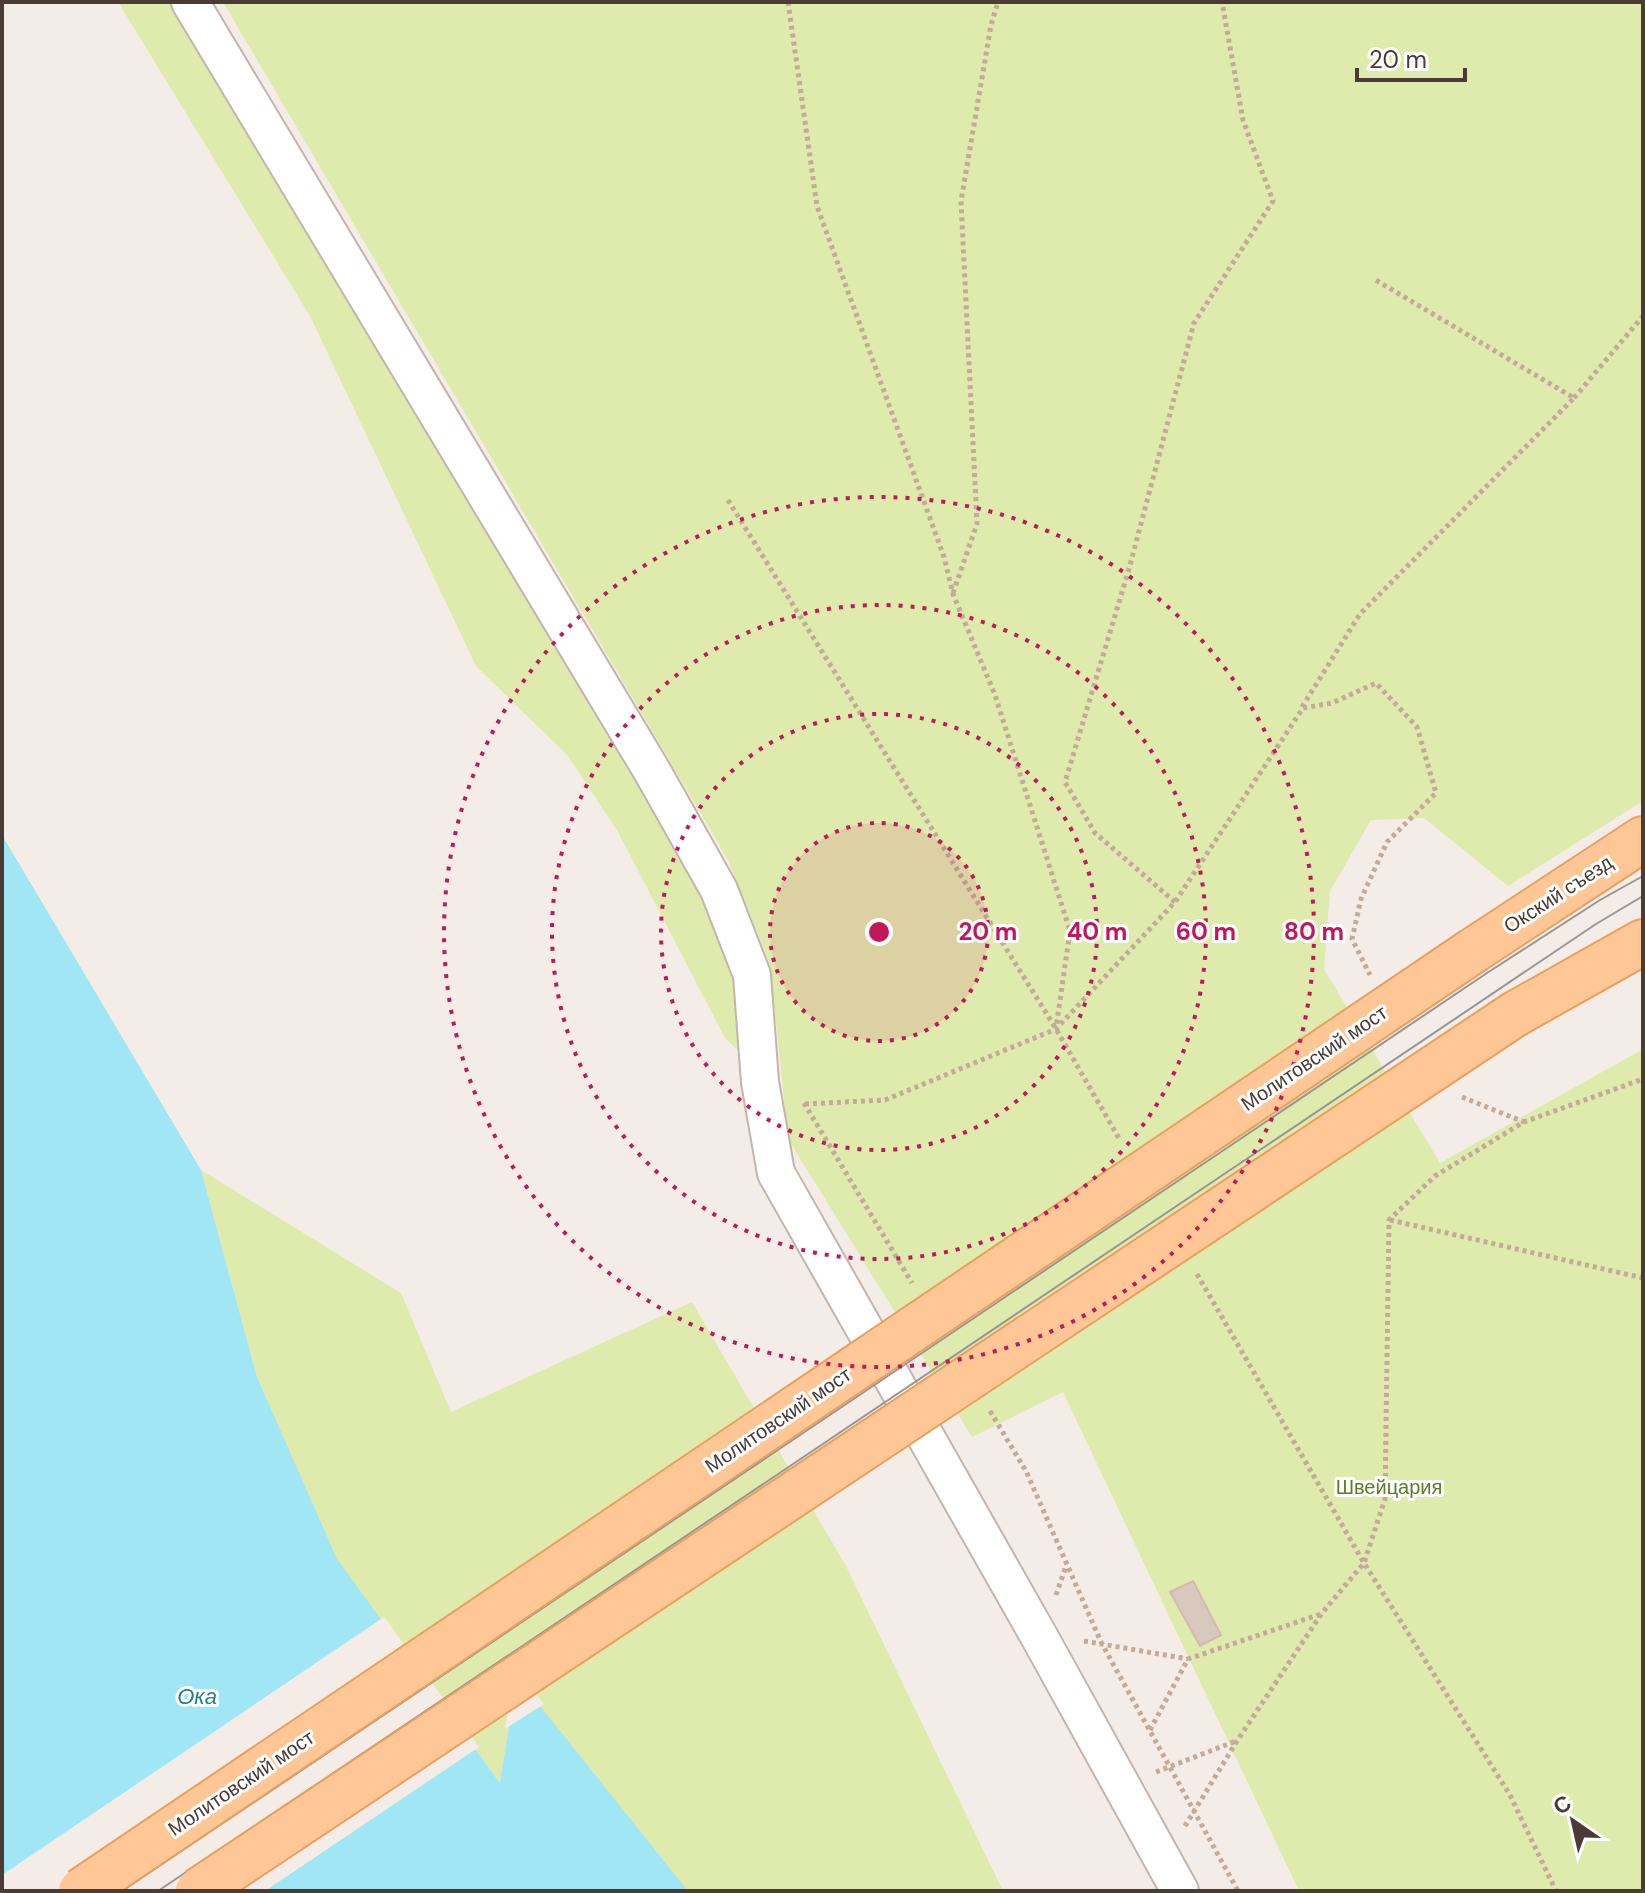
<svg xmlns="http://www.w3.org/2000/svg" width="1645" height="1893" font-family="'DM Sans',sans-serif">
  <rect width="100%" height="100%" fill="#f4ede7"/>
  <path fill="#deebad" d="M118,2H170L673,836L739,979L745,1057L725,1038L618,832L568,756L476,666L310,316Z
    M223,2H1643V801L1508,886L1424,818L1371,820L1330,891L1324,969L1440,1163L1643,1049V1891H1299L1063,1392L972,1437L788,1139L770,964L728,860Z
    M201,1170L401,1293L451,1412L692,1302L846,1566L1003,1891H688L517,1678L501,1784L336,1559L257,1377Z"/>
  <path fill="#a0e6f4" d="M2,835L201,1170L257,1377L337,1559L500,1783L517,1677L688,1891H2Z"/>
  <path fill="#f4ede7" d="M384,1617L479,1747L265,1891H2V1875Z
    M520,1674L544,1704L505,1729L513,1676Z"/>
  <path fill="#d9c8be" stroke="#d2bbae" stroke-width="2" d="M1193,1581L1221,1635L1200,1646L1170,1592Z"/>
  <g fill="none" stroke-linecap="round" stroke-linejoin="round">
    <g stroke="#c3b5ac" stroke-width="40">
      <path id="minor" d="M190,2L652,771L719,890L752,975L760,1082L776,1173L1040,1638L1180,1891"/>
    </g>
    <g stroke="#ea9f5f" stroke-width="48">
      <path id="major" d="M1474,950L1643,839
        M1515,1014L1643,942"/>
    </g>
    <path stroke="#c3aa99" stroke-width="5" stroke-dasharray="4 4" stroke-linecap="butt" d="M788,2L817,206L944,557L953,594L995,695L1070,931L1056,1028
      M1574,398L1643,316
      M728,500L1056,1029L1120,1140
      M953,593L977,524L961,201L991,25L998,2
      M1302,707L1360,614L1574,398L1374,279
      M1175,902L1095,833L1065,782L1129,569L1194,323L1273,201L1243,120L1222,2
      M1462,1097L1524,1122
      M804,1103L912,1283
      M805,1104L885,1100L1056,1029L1175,902L1303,708L1332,703L1376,683L1417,727L1436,793L1387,842L1361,899L1352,939L1370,975
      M1390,1220L1643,1278
      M1197,1274L1364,1563L1510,1795L1556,1891
      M990,1411L1026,1471L1101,1642L1238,1891
      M1056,1595L1066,1566
      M1084,1641L1188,1659
      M1150,1730L1188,1659L1321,1614
      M1156,1772L1236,1741
      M1185,1826L1237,1741L1322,1613L1364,1563L1385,1499L1389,1220L1435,1176L1524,1122L1643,1079"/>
    <use href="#minor" stroke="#fff" stroke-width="36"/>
    <use href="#major" stroke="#ffc795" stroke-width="44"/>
    <path stroke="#969696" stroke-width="2" d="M122,1891L1487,973L1600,900L1643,876
      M158,1891L1596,924L1643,896"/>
    <g stroke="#ea9f5f" stroke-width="48" stroke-linecap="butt">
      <path id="major-bridge" d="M81,1891L1474,950
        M198,1891L1515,1014"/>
    </g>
    <use href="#major-bridge" stroke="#ffc795" stroke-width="44"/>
  </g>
  <circle cx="879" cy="932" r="109" fill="#c2185b" fill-opacity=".12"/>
  <g fill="none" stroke="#c2185b" stroke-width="4" stroke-dasharray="4 8">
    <circle cx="879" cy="932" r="109"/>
    <circle cx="879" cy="932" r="218"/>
    <circle cx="879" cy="932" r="327"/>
    <circle cx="879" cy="932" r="435"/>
  </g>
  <g text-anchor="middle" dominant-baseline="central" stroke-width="6" stroke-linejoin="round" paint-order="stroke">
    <g font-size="20" fill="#483c35" stroke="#fff">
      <text transform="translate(1558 894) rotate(-33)">Окский съезд</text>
      <text transform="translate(1314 1058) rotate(-34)">Молитовский мост</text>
      <text transform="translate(778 1420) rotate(-34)">Молитовский мост</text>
      <text transform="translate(241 1783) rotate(-34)">Молитовский мост</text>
    </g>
    <g font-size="20" fill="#5b7d25" stroke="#fff">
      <text x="1389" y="1487">Швейцария</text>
    </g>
    <g font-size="22" font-style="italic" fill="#227c90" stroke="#fff">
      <text x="197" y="1696">Ока</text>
    </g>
  </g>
  <circle cx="879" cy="932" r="12" fill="#c2185b" stroke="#fff" stroke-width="4"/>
  <g font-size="24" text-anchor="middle" font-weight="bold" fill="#c2185b" stroke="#fff" stroke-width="6" stroke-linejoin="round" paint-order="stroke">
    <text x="988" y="940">20 m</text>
    <text x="1097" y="940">40 m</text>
    <text x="1206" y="940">60 m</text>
    <text x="1314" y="940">80 m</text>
  </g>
  <rect width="1645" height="1893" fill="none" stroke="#483c35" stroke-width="8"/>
  <g transform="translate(1573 1821) rotate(326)" stroke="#ffffff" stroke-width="6" paint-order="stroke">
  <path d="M0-6L14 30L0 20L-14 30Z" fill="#483c35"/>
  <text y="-12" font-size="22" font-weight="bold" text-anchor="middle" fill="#483c35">С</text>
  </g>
  <path d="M1357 68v12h108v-12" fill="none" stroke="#483c35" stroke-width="4"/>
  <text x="1369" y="68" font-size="24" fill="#483c35" stroke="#ffffff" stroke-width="6" paint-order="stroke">20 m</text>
</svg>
